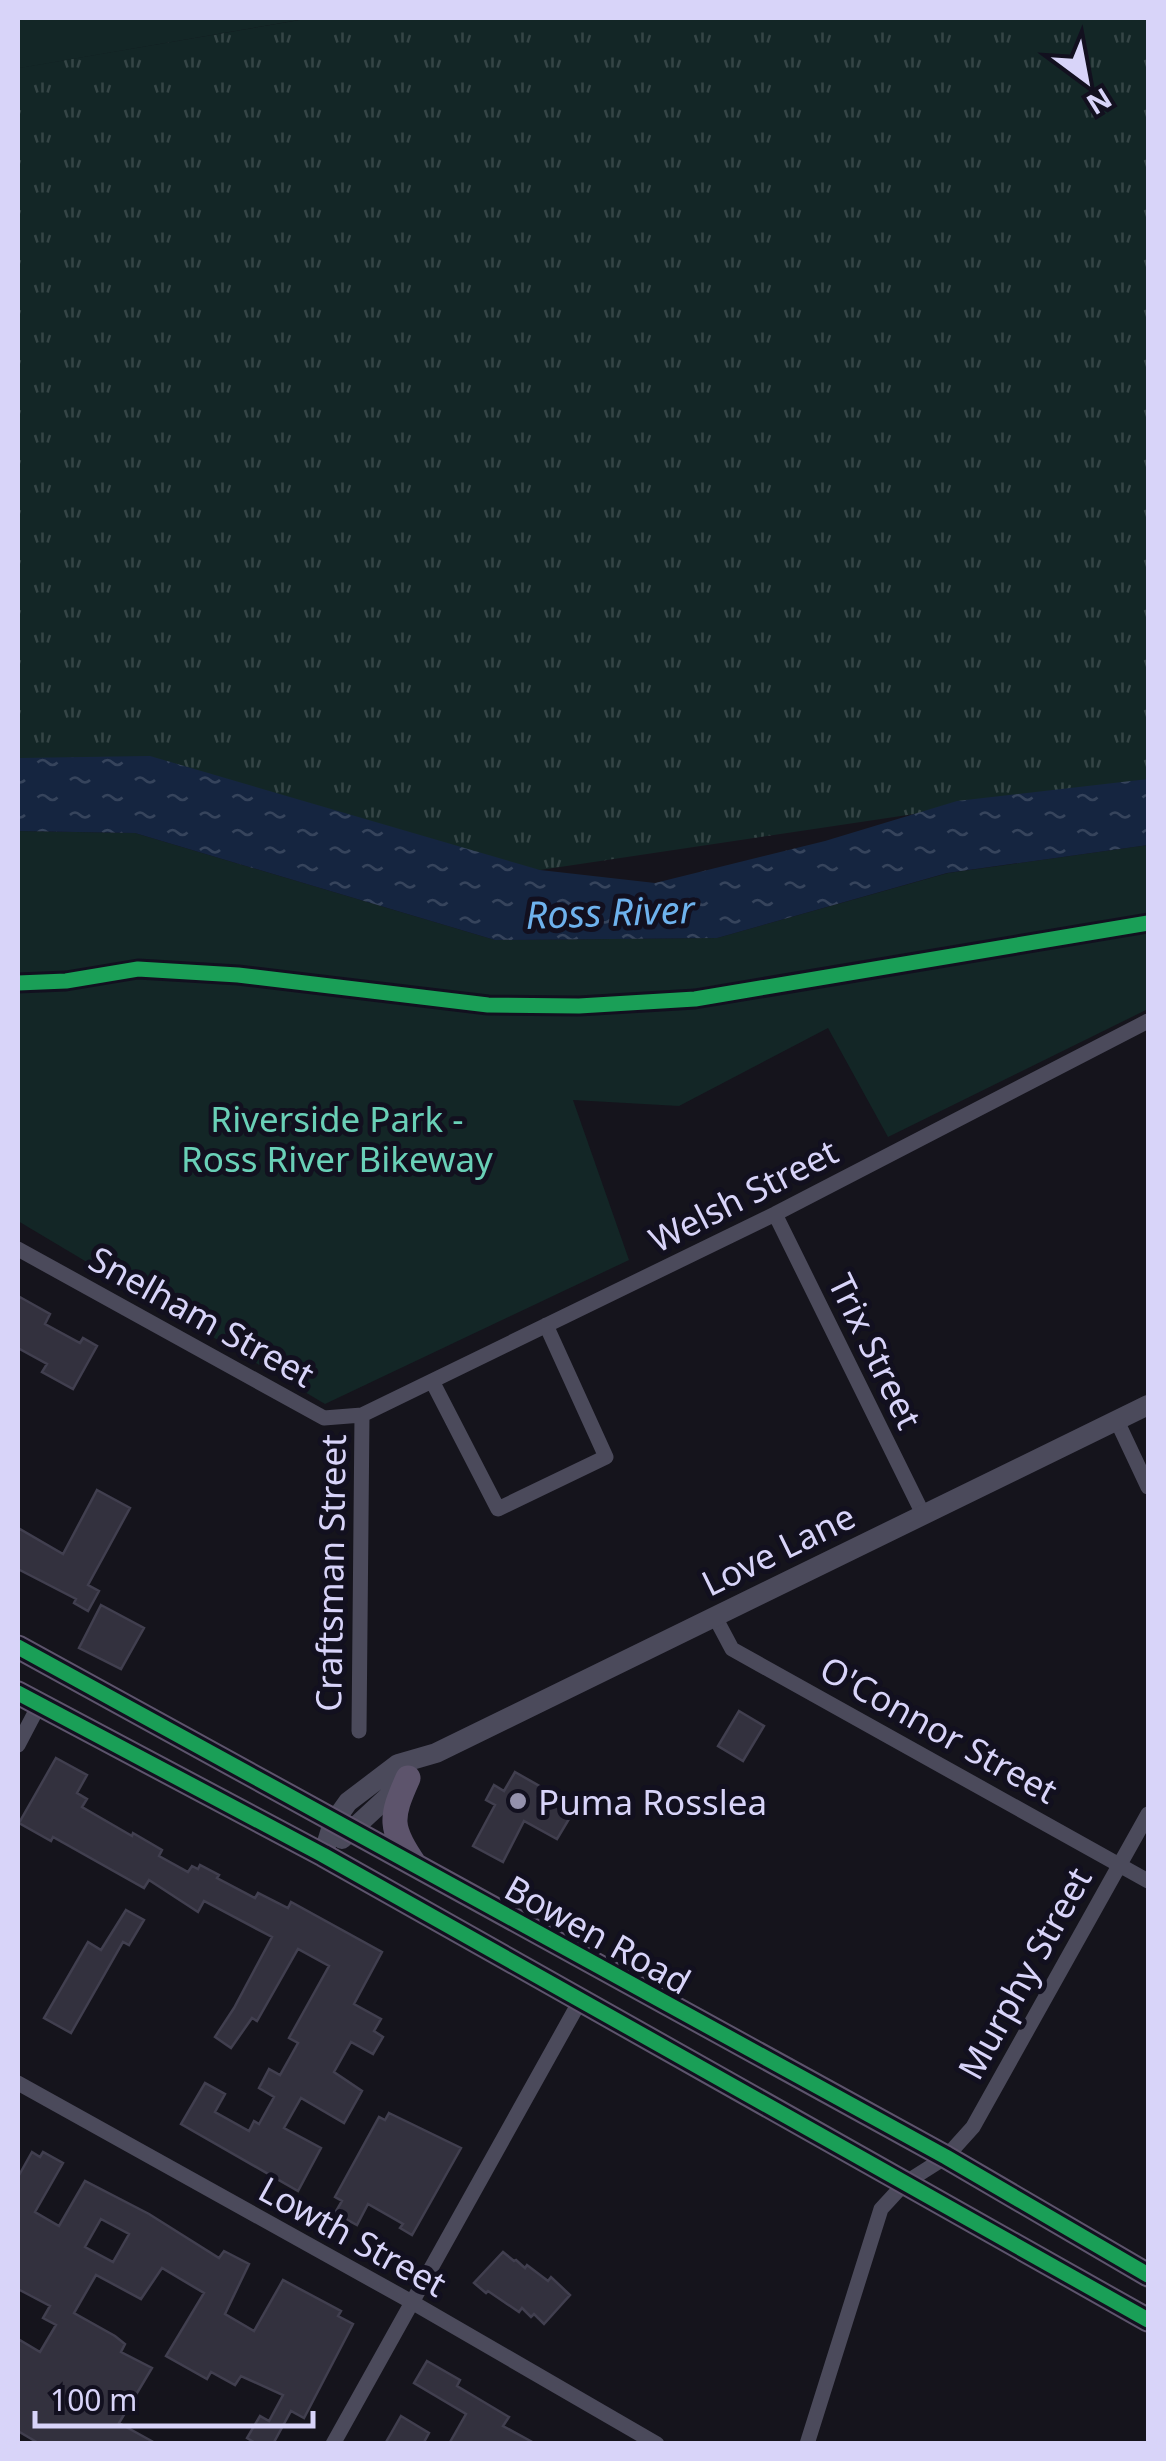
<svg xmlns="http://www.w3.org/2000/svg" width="1166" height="2461" font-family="'Noto Sans',sans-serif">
  <defs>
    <pattern id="grass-tufts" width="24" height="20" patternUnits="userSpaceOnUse" patternTransform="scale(2.5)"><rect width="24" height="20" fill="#132626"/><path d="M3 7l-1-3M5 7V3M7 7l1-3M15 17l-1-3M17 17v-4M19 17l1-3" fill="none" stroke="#354546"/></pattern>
    <pattern id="water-ripples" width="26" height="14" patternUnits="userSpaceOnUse" patternTransform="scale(2.5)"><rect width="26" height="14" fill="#152540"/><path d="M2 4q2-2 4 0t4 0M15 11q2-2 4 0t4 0" fill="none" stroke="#36445c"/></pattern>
  </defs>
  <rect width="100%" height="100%" fill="#15141c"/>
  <path fill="url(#grass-tufts)" d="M311,18H1148V779L540,870L18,768V68Z"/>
  <path fill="#132626" d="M18,18H311L20,68Z
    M18,831L135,833L495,940L717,938L948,873L1148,845V1009L888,1137L828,1028L679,1106L573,1100L629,1260L325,1404L18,1221Z"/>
  <path fill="url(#water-ripples)" d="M150,756L540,870L655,883L825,841L957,801L1148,779V845L947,873L717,938L495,940L135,833L18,831V758Z"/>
  <path fill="#33313e" stroke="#413f4f" stroke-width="2.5" fill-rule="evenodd" d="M18,1296L50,1314L45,1324L80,1343L83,1338L97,1346L73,1389L42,1372L47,1364L18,1348Z
    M97,1490L130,1508L88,1585L99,1591L88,1611L74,1603L76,1599L18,1569V1528L63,1554Z
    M101,1605L144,1628L121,1669L79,1648Z
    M739,1711L764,1726L743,1761L718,1746Z
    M56,1758L87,1775L77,1793L87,1799L82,1807L132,1836L133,1833L162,1850L159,1856L188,1872L192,1866L198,1869L200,1865L219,1875L217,1878L255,1898L258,1893L288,1908L291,1902L382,1952L354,2004L381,2019L374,2031L383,2037L373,2054L351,2042L334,2072L362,2091L344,2123L301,2098L284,2128L321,2148L298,2191L181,2124L205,2083L225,2094L215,2112L249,2131L254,2121L259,2124L274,2097L259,2088L269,2069L280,2075L298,2043L289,2038L329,1966L298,1949L257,2021L252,2018L231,2048L215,2037L234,2008L272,1937L204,1901L198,1912L149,1880L144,1888L53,1837L51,1841L19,1823Z
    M515,1772L543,1788L538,1796L572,1814L557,1839L524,1821L503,1862L473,1846L495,1805L486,1800L494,1785L504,1791Z
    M126,1910L144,1920L129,1945L123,1942L71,2033L44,2018L88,1942L101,1950Z
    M389,2113L461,2148L412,2235L400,2228L403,2224L368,2204L357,2225L335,2213L342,2201L335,2197L379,2117L385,2120Z
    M32,2152L40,2157L43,2152L63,2163L35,2212L59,2226L85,2181L149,2214L219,2258L224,2251L249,2264L225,2314L254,2331L283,2280L341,2311L338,2316L353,2324L304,2418L291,2411L273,2444H257L247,2438L260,2416L269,2421L283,2395L241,2376L235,2385L211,2372L207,2379L166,2356L204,2293L162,2268L141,2299L96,2275L74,2313L115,2336L125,2344L121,2352L152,2368L119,2423L157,2444H40L18,2431V2339L40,2352L56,2325L43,2318L50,2306L18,2289V2177ZM101,2219L129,2234L113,2262L85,2247Z
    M503,2252L514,2261L516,2260L525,2268L527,2265L548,2281L551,2277L570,2295L544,2324L534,2314L531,2317L522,2308L519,2312L488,2291L486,2293L474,2283Z
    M427,2361L460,2380L457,2386L509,2417L503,2426L536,2444H449L466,2414L414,2383Z
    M401,2416L429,2433L423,2444H385Z"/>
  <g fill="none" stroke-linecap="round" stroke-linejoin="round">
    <path stroke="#4b4a5b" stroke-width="15" d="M775,1214L923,1514
      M18,1249L324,1418L362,1415L775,1214L1148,1021
      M432,1381L498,1509L606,1457L546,1325
      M1117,1421L1148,1487
      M715,1617L732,1649L1148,1881
      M359,1731L362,1415
      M18,1745L39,1705
      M18,2083L410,2301L657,2444
      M333,2444L580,2001
      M807,2444L881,2209L905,2183L946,2157L973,2127L1148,1814"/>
    <path stroke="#4b4a5b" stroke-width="20" d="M342,1839L405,1781
      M323,1855L333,1823L348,1802L398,1764L436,1753L1148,1405"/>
    <path stroke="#5d546c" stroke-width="25" d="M18,1647L946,2157L1148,2275
      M18,1693L323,1855L1148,2320
      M408,1778C390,1818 389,1828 415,1865"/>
    <g stroke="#12101f" stroke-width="21">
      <path id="cycleway" d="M18,983L66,981L138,969L238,975L488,1005L579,1006L695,999L1148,923
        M18,1647L946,2157L1148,2275
        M18,1693L323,1855L1148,2320"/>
    </g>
    <use href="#cycleway" stroke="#1a9f57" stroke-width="15"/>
  </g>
  <circle fill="#9491ac" stroke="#12101f" stroke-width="4" cx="518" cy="1801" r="10"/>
  <g text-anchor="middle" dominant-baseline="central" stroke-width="10" stroke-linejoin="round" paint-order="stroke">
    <g font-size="35" fill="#69d0b7" stroke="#12101f">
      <text x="337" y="1118">Riverside Park -<tspan x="337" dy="40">Ross River Bikeway</tspan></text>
    </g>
    <g font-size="35" fill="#d8d4f9" stroke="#12101f">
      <text transform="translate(743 1195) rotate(-27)">Welsh Street</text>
      <text transform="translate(202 1316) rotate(29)">Snelham Street</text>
      <text transform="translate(876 1351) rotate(64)">Trix Street</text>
      <text transform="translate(778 1549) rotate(-26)">Love Lane</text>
      <text transform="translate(330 1573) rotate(-89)">Craftsman Street</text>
      <text transform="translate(939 1729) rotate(29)">O'Connor Street</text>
      <text transform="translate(598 1934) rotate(29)">Bowen Road</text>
      <text transform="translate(1024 1973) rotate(-61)">Murphy Street</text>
      <text transform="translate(353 2236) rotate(29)">Lowth Street</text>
    </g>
    <g font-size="35" fill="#d8d4f9" stroke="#12101f" text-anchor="start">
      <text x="538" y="1801">Puma Rosslea</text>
    </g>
    <g font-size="38" font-style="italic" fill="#6eb2ed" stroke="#12101f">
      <text transform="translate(610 911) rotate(-2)">Ross River</text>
    </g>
  </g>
  <rect width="1166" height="2461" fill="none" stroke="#d8d4f9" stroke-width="40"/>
  <g transform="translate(1086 80) rotate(148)" stroke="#12101f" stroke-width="8" paint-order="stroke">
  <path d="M0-8L18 38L0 25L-18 38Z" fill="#d8d4f9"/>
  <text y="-15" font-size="28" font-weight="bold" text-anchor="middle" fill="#d8d4f9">N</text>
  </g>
  <path d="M35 2411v15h278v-15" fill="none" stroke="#d8d4f9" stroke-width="5"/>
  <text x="50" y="2411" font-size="30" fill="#d8d4f9" stroke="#12101f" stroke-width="8" paint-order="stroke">100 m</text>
</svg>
